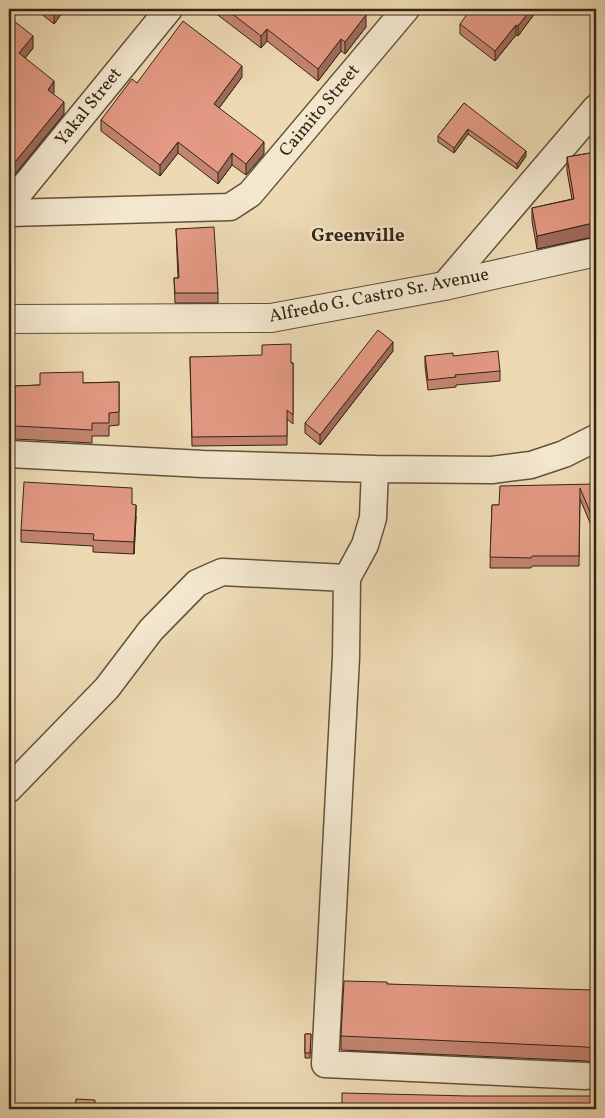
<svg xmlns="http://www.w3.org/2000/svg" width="605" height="1118" font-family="Vollkorn,serif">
  <rect width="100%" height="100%" fill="#eddab3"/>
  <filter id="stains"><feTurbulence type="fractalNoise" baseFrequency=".004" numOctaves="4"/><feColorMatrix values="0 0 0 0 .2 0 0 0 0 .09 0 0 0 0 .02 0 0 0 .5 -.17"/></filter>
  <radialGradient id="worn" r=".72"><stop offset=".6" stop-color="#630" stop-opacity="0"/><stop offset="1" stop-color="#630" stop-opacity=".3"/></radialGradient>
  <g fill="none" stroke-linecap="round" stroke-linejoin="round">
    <g stroke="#62523c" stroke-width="29">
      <path id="minor" d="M9,205L169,9
        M9,213L230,207L250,194L406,9
        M444,286L596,108
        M9,454L203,464L375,469L492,470L531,465L564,454L596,438
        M375,469L373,518L365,545L347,578L346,657L325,1064L586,1076
        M9,789L107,688L151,630L197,583L222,572L347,578"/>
    </g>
    <g stroke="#62523c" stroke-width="30">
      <path id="tertiary" d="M9,319L271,318L444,286L596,252"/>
    </g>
    <use href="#minor" stroke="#f3e7ce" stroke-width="26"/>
    <use href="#tertiary" stroke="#f3e7ce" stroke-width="28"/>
  </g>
  <path fill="#c38471" stroke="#342515" d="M39,9H65L54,24L39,12Z
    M210,9H358L366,27L345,54L341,51L318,81L267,41L261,48Z
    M538,9L518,36L516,35L495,61L460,34V24Z
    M9,17L33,48L25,58L54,93L53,94L64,114L11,179L9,177Z
    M242,77L219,108L264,154L246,175L232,165L218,184L178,153L160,176L101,131V120L137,83Z
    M464,103L526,156L517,169L468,134L454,153L438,142V136Z
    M596,152V237H593L537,249L532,221V208L572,199L567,171V157Z
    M176,229L218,293V303H175L174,278H178Z
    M393,351L320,445L305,433V423Z
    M425,356H453L500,371V381L456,385V387L428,390L425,366Z
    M190,357L293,363V424L287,419V445L192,446Z
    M119,382V425L109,426V436H92V443L15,439V386L40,385L83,383Z
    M596,469V537L580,499L579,566H532L531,568H490L492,505H499L596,484L594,480V470Z
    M132,504L136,517L134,554L93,552V546L21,542V530Z
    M387,984L593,1004L592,1022L594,1036V1063L587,1061L341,1050V1036Z
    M305,1034H311L310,1058H305Z"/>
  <path fill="#9f6b5c" stroke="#342515" d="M55,9H65L54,24V11Z
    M531,9H538L518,36V26Z
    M366,15V27L345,54V42Z
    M516,25V35L495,61V51Z
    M267,29V41L261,48V36Z
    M33,36V48L19,66V53Z
    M341,39V51L318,81V69Z
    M242,66V77L214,115V104Z
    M54,81V93L48,102V90Z
    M64,102V114L11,179V167Z
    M468,129V134L454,153V148Z
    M178,142V153L160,176V165Z
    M264,142V154L246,175V164Z
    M526,151V156L517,169V164Z
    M232,153V165L218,184V173Z
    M593,223V237L537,249V236Z
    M393,342V351L320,445V435Z
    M136,505V517L134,554V542Z"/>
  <path fill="#e39983" stroke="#342515" d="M226,9H358L366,15L345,42L341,39L318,69L267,29L261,36Z
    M471,9H531L518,26L516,25L495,51L460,24Z
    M9,17L33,36L19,53L54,81L48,90L64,102L11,167L9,165Z
    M183,21L242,66L214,104L264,142L246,164L232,153L218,173L178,142L160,165L101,120L132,79L137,83Z
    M464,103L526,151L517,164L468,129L454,148L438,136Z
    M596,152V223H593L537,236L532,208L574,199L567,157Z
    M214,227L218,293H175L174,278H179L176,229Z
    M378,330L393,342L320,435L305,423Z
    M291,344V363H293V415L287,410V436L192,437L190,357L262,355V345Z
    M498,351L500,371L455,375L456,377L428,380L425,356L453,353V356Z
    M83,372V383L119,382V412L109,413V423H92V430L15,426V386L40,385V373Z
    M596,469V475L594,470Z
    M24,482L132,488V504L136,505L134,542L93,540L94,534L21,530Z
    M596,484V526L580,488L579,556H532L531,558L490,557L492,505H499L500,486Z
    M344,981L387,982V984L593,990L592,1022H594V1049L587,1047L341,1036Z
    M305,1034H311L310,1053H305Z
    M596,1088V1109H342V1093L469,1096H596Z
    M76,1099L95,1100V1109H75Z
    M286,1104H303V1109H285Z"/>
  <g text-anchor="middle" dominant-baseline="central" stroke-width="4.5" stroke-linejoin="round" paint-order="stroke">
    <g font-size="18" fill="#342515" stroke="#f3e7ce">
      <text transform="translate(89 107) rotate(-51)">Yakal Street</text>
      <text transform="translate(320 111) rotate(-50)">Caimito Street</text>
      <text transform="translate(379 296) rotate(-11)">Alfredo G. Castro Sr. Avenue</text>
    </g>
    <g font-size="19" font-weight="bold" fill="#342515" stroke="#f3e7ce">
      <text x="358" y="236">Greenville</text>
    </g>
  </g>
  <rect width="605" height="1118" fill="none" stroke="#eddab3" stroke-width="30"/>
  <rect x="10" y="10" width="585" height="1098" fill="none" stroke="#342515" stroke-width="2.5"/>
  <rect x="15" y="15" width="575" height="1088" fill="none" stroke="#342515"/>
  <rect width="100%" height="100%" filter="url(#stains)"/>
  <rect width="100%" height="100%" fill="url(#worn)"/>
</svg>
